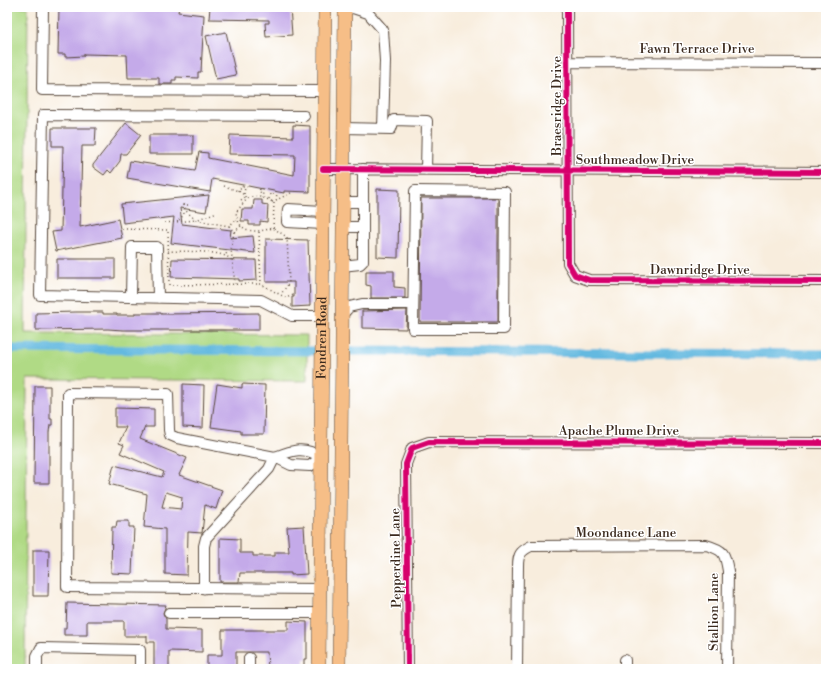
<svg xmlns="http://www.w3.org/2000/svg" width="833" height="676" font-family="'Libre Bodoni',serif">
  <rect width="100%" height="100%" fill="#fff"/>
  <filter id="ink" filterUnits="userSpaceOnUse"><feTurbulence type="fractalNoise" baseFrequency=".025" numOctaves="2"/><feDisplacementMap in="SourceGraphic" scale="8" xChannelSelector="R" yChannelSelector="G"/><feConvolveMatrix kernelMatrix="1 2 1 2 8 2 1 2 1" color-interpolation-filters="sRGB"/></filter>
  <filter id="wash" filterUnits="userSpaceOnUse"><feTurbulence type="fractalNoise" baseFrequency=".012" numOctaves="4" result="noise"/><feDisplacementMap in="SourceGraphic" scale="16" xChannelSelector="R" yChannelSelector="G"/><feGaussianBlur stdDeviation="0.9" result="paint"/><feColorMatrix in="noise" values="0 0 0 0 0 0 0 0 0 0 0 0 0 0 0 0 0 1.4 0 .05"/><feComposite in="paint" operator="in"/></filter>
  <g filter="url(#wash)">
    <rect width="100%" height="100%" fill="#f8eddd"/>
    <path fill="#b0da85" stroke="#768252" d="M7,7H28L25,333L307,335V381L27,379L25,669H7Z"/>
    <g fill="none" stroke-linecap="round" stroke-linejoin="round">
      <path stroke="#63b9e0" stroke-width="9" d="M7,349L312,351
        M352,351L826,354"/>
    </g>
    <g id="blocks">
      <path fill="#c4aae9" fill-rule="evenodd" d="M59,7H114V8L126,9V7H179L178,12L204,15L201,72H198V78L176,77V80H172V84H159V78H128L127,55L84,54V56L65,57V54H58Z
        M210,7H290L292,35L266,37L265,23H269V20L209,19Z
        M226,32L236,75L216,79L206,36Z
        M126,123L141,135L126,154H121L120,161L111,173L108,170L104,175L93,167V165Z
        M293,125L310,126V192L284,191V193L212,179L210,192L127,178L130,161L195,171L199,152L208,153V158L294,175L295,155L229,154L230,135L293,137Z
        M52,128H96L95,146H82L80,227L118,219L122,238L56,251L52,232L61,231L63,146H52Z
        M149,135H193V154H149Z
        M377,189L399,190L398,258L377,257Z
        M209,195L206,212L180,208L182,224L231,230L230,238L253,236L255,253L171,243L174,217L123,223L121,204Z
        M421,198H498V322H420Z
        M254,200H262V204L268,205L267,222L260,221V225H249V221H241L242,209H253Z
        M266,239L308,240L310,306L292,307V297H294V282H266Z
        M57,259H115V278H57Z
        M172,259L256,260L257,280L239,281V279L171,277Z
        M366,271H394V287L405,288V298H371V286L366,285Z
        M407,310L406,329L362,328V311Z
        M76,312H103V314H117V315H135V313H161V314L259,313V330H123L108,329L36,330V313Z
        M183,384L204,385L203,428L183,427Z
        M217,384L242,388V384L265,385L264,434H241V431L211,427Z
        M35,386H50V419H52V425H50L49,432V483H34Z
        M115,408L154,409V427H145L140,439L187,458L179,475L222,490L216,509L205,505L202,533L188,532L187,575L165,574V529L144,527L147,494L109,484L114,465L162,477L164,472L120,453L124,445L119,443L126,427H115ZM166,492L182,497L181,509L162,507Z
        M117,521H129V527H134L132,574L111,573L112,527H116Z
        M304,526L307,574L291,575V573H240L239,582H220V538L240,539V553H253V556H275V552H289L287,527Z
        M33,550H49L48,596H33Z
        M67,603L166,605L163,613L166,619V629L202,630V652L169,651V669H154V642H147V636H124V621H87V635H64V628H66Z
        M288,621L307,622V659H304V669H268L267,652H236V669H207V655H222V630H288Z"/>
    </g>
  </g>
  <g filter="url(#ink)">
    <use href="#blocks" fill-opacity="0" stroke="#57473b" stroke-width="1"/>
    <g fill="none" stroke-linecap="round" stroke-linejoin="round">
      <g stroke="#57473b" stroke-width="12">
        <path id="minor" d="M43,7L42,90L324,91
          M567,7L568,263L575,275L589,280L826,281
          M344,9L353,8L368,13L383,30L385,61L383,129
          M568,62L826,63
          M304,116L43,115L40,295L261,300L292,316H322
          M343,128L391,129L394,120L427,121L426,170
          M323,169L826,172
          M415,191L505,192L504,329H413Z
          M343,202H363
          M323,224L287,222L288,209L323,211
          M343,227H363
          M342,266L360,264L363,261V169
          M131,297L132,247H157L158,298
          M342,315L349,307L362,304H413
          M204,589V546L206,538L269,469L275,457C293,450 304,446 321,457L310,466L291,465L275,457L177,438L170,435L169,430L168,394L68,393L67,587L320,589
          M169,613H320
          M37,669V656L41,648L140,650V669
          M249,669V658
          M408,669L406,464L412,448L429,442L826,443
          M517,669L518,566C518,554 521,551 531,546L706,545C724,550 725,553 728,571L727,669
          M625,669V660"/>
      </g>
      <g stroke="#57473b" stroke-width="14">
        <g id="major">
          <path id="s1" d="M319,669L325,7"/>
          <path d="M339,669L345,7"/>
        </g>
      </g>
      <path stroke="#57473b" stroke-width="1.5" stroke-dasharray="1 3" stroke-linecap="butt" d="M224,186L241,192L247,199
        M260,189L259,192L263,193L262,198
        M238,191L239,188H243V186
        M244,194L245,187
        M269,199L270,194H275V192
        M241,200L246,196
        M276,200L277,193
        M272,202L291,193
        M183,205H189
        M179,220L184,214L183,205L187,212L196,220L217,212
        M165,223L196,220L229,226L237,219
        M229,226L234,232L241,226
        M273,228L274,203C269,199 255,194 249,198C246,199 239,209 236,212C238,234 256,233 273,228L287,237L289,283L281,294
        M122,229L168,230L169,285L261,284L286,298L293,295
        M234,232L231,249L235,284
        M259,232L261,284
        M168,251C182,252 225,249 232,261
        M226,254L231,248"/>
      <use href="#minor" stroke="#fff" stroke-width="10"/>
      <use href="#major" stroke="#f6be87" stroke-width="13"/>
      <g stroke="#fff" stroke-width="8">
        <path id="cycleway" d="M567,7L568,263L575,275L589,280L826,281
          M323,169L826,172
          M408,669L406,464L412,448L429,442L826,443"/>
      </g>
      <use href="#cycleway" stroke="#d6006c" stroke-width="6"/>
    </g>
  </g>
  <g text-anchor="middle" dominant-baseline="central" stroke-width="3" stroke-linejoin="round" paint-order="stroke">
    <g font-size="13" fill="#3b2a1e" stroke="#fff">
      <text x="697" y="49">Fawn Terrace Drive</text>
      <text transform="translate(557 106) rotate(-90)">Braesridge Drive</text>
      <text x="635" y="160">Southmeadow Drive</text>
      <text x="700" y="270">Dawnridge Drive</text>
      <text stroke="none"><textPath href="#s1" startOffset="331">Fondren Road</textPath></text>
      <text x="619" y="431">Apache Plume Drive</text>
      <text x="626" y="533">Moondance Lane</text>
      <text transform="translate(396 558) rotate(-91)">Pepperdine Lane</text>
      <text transform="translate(714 612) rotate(-90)">Stallion Lane</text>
    </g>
  </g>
  <rect width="833" height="676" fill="none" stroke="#fff" stroke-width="24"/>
</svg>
